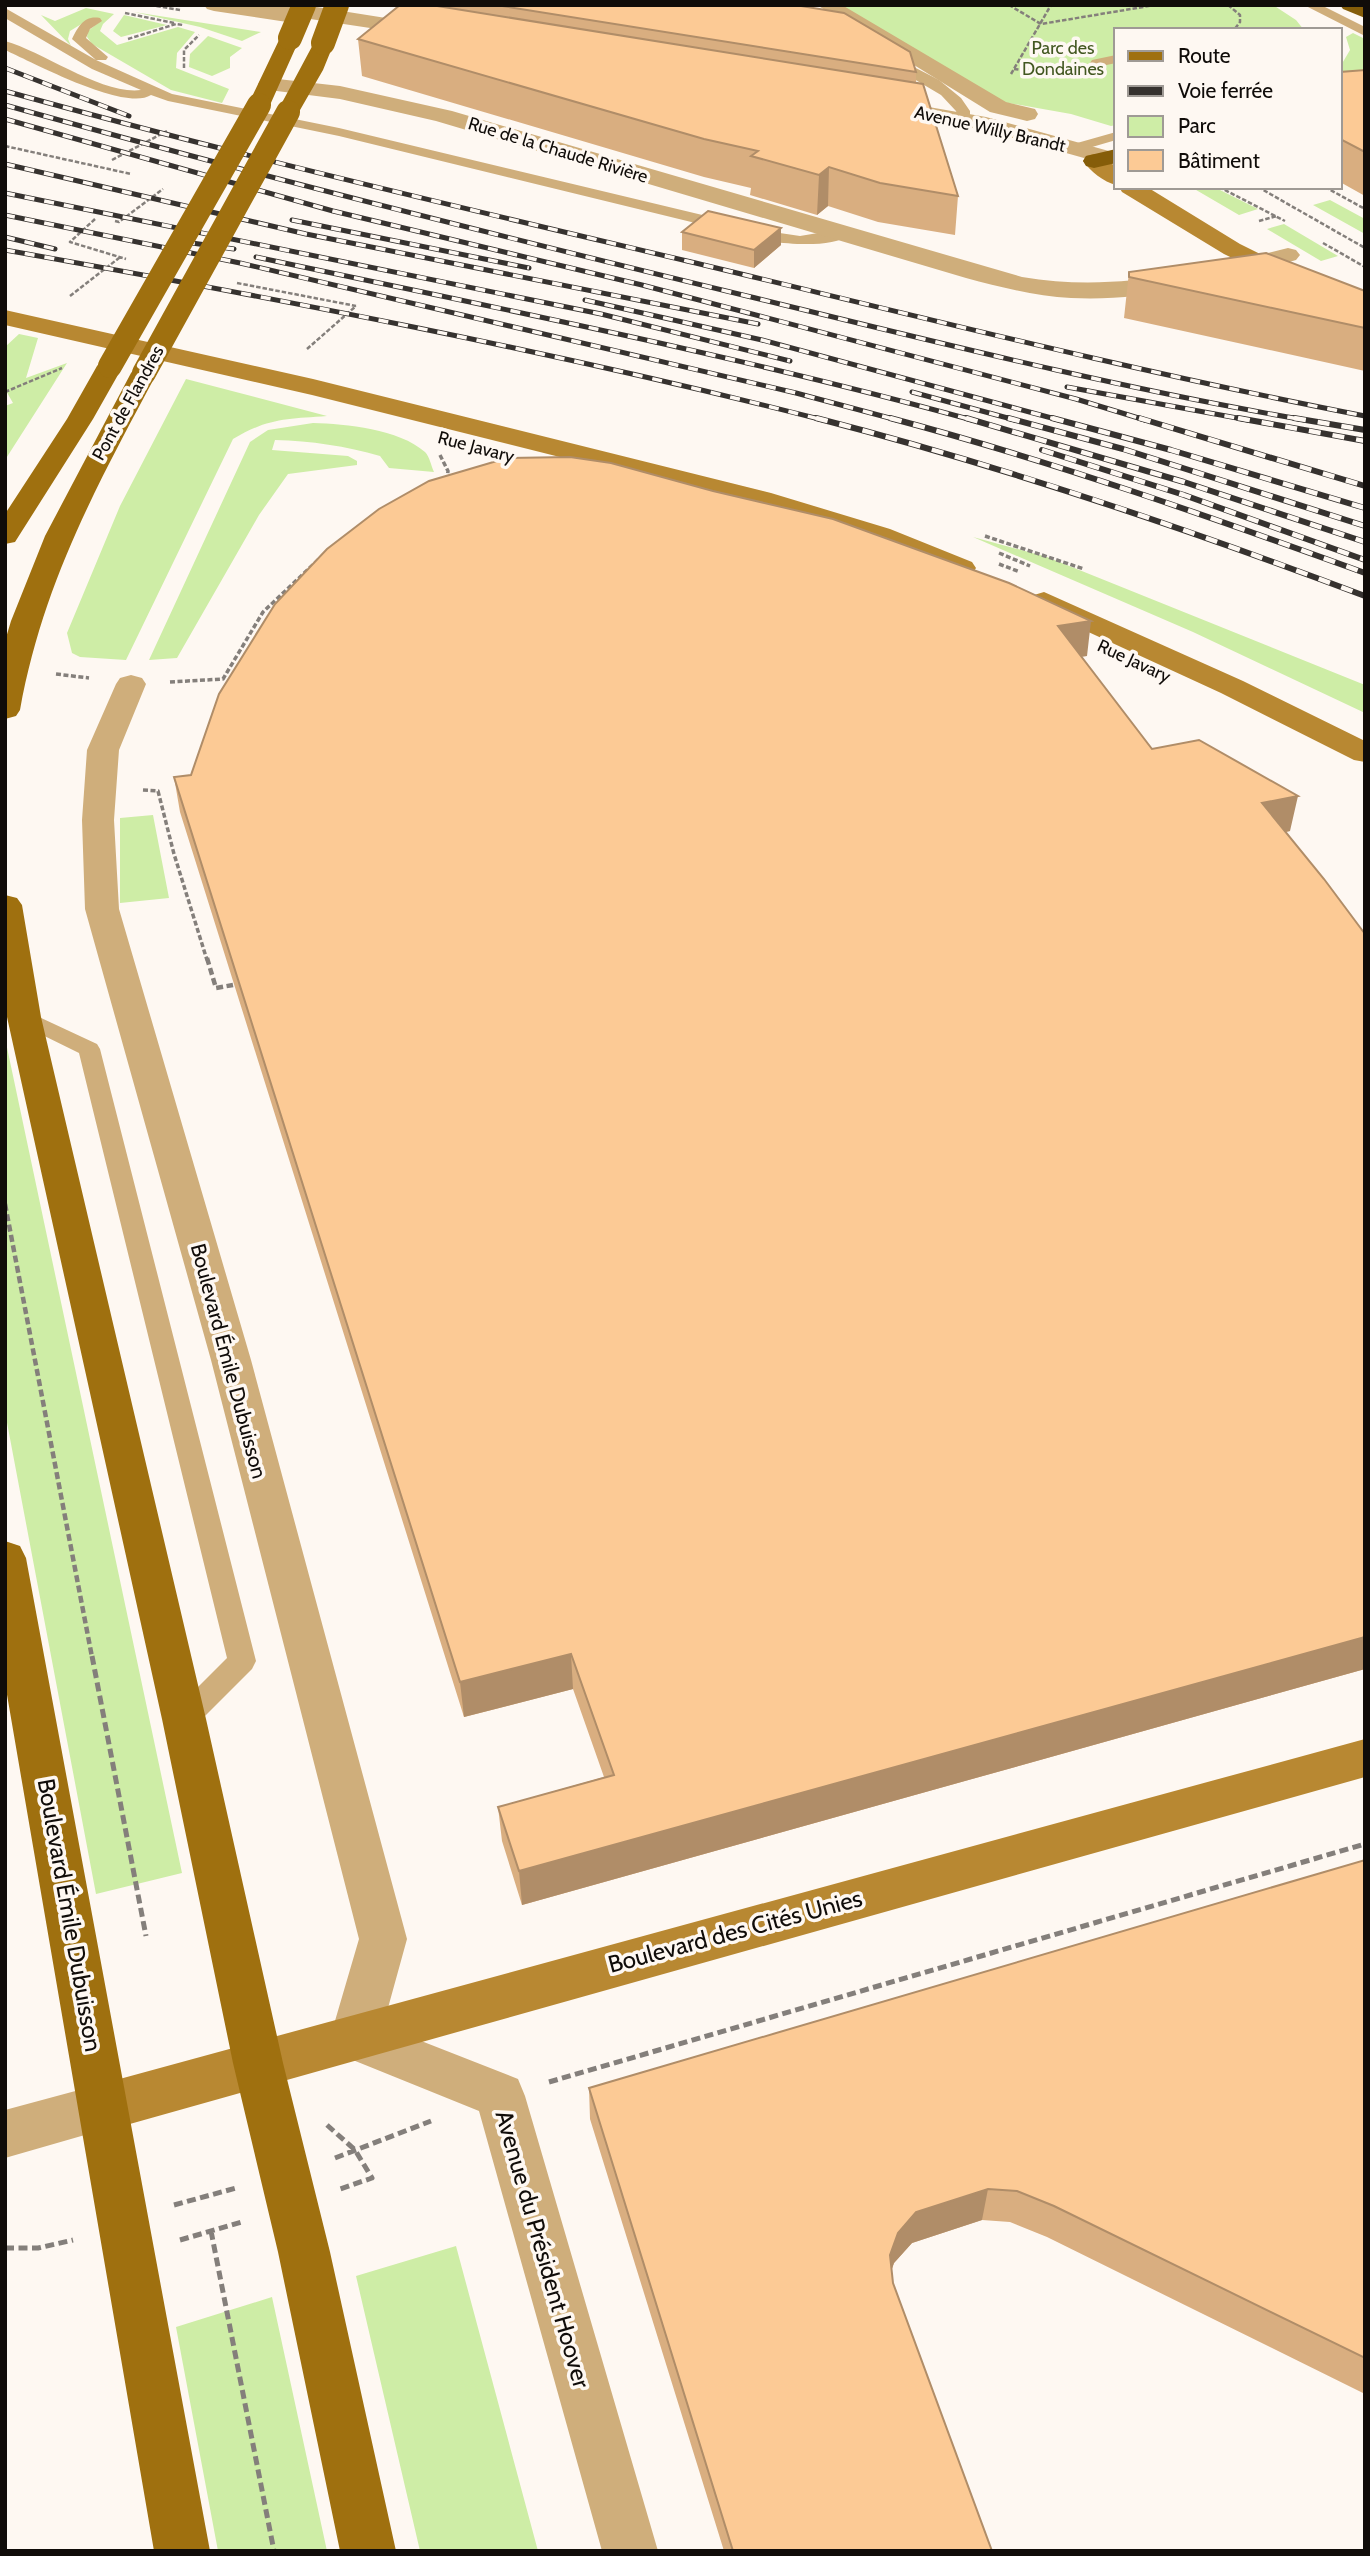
<svg xmlns="http://www.w3.org/2000/svg" width="1370" height="2556" font-family="Cabin,sans-serif">
  <rect width="100%" height="100%" fill="#fef8f2"/>
  <path fill="#ceeda6" d="M836,5H1273L1296,20L1304,30H1116V125L1111,126L1071,114L997,101Z
    M86,8L114,14L103,24L100,31L117,45L178,27L195,32L177,53L176,68L229,89L222,103L171,90L92,44L87,37L88,31L98,23L88,20L70,31L68,39L71,46L41,15L55,21Z
    M134,12L261,32L242,41L200,27Z
    M124,15L167,25L121,37L113,31Z
    M1353,33L1365,39V83L1340,85V67L1350,50L1346,37Z
    M208,36L242,48L230,57V68L212,76L189,67L190,54Z
    M1191,187H1214L1258,209L1239,215Z
    M1330,200L1365,219V234L1313,205Z
    M1284,224L1338,256L1321,261L1267,229Z
    M19,334L38,338L26,378L67,363L5,460V406L13,403L5,389V347Z
    M186,379L327,416C287,419 268,418 233,439L126,660L80,657L72,653L67,633L120,506Z
    M313,423C346,424 399,429 425,452C430,457 431,466 434,472L389,468L380,456C346,446 311,441 275,440L272,450L348,456L357,461V465L288,474L259,515L177,658L149,660L250,442L268,430Z
    M973,537L1047,557L1365,685V713L1193,632Z
    M153,815L169,898L120,903V818Z
    M5,1038L182,1873L96,1894L5,1412Z
    M456,2246L538,2551H420L356,2276Z
    M272,2297L327,2551H218L176,2327Z"/>
  <g fill="none" stroke-linecap="round" stroke-linejoin="round">
    <path stroke="#847f7b" stroke-width="2.5" stroke-dasharray="4.5 2" stroke-linecap="butt" d="M150,5L180,10
      M1009,5L1041,24L1155,5
      M1228,5L1240,15V22L1234,30
      M125,13L174,23
      M128,39L176,24L183,25
      M184,68V50L199,35
      M1014,69L1055,74L1065,71
      M1011,74L1051,5
      M5,146L131,174
      M112,160L167,131
      M1219,187L1285,221
      M1258,187L1365,248
      M1325,187L1365,209
      M95,219L70,242L126,259
      M115,221L119,222L163,189
      M1259,221L1277,216
      M1323,243L1365,267
      M237,283L356,306
      M70,296L119,258
      M307,349L356,306
      M5,392L62,368"/>
    <path stroke="#847f7b" stroke-width="3.5" stroke-dasharray="5 2.5" stroke-linecap="butt" d="M440,455L448,471L447,479
      M985,536L1084,569
      M999,553L1030,566
      M999,564L1020,572
      M56,674L89,678
      M170,682L223,679L263,612L319,559
      M143,790L158,791L174,854L207,960"/>
    <path stroke="#847f7b" stroke-width="4.5" stroke-dasharray="7 3.5" stroke-linecap="butt" d="M207,958L216,988L233,985
      M5,1204L92,1657"/>
    <path stroke="#847f7b" stroke-width="5" stroke-dasharray="9 4.5" stroke-linecap="butt" d="M92,1656L146,1936
      M549,2082L1365,1844
      M327,2125L355,2150L372,2178L340,2189
      M335,2158L431,2121
      M174,2205L236,2188
      M211,2231L274,2551
      M180,2240L242,2222
      M5,2248H38L73,2240"/>
    <path fill="#cfae7b" fill-rule="evenodd" d="M1304,5H1321L1365,27V36Z
      M5,8L96,60L72,39C78,27 84,15 100,18L102,21L90,29L86,38L108,57L106,60H96L172,94L339,128L773,232L800,236L842,229L850,234C835,248 792,244 773,242L339,136L168,101L151,95C125,112 34,63 5,50V41C44,52 102,95 141,90L92,69L5,18Z
      M887,53L939,80L961,98L970,111V123H960L956,111L941,95L882,60L880,57Z
      M1116,55V63L1097,67L1090,63L1092,60Z
      M1116,132V140L1075,152L1068,148L1070,145Z
      M24,1010L97,1044L100,1049L256,1661L252,1669L194,1727L184,1731L174,1727L170,1719L174,1711L227,1658L79,1053L16,1022L13,1017L16,1012Z"/>
    <path fill="#cfae7b" fill-rule="evenodd" d="M204,5H304L430,25L437,27L440,31L437,35L430,37L297,17L287,22L214,11L207,9Z
      M817,5H842L1006,102L1035,109L1038,114L1035,119L1027,121L990,112Z
      M269,78L340,86L452,111L1022,277C1118,293 1196,271 1288,248L1296,250L1300,255L1296,260C1223,281 1148,302 1071,298C1035,296 1000,287 966,278L436,121L340,99L261,89L258,84L261,79Z
      M883,99L986,117L1116,153V163L1109,165L984,130L875,111L872,106L875,101Z
      M131,675L142,678L146,684L119,750L114,820L119,909L251,1360L407,1939L383,2026L518,2079L525,2096L658,2551H602L479,2111L338,2054L330,2038L359,1939L211,1360L85,909L82,820L87,750L116,684L120,678Z
      M105,2083L123,2090L130,2107L123,2124L5,2158V2110Z"/>
    <path fill="#b88832" fill-rule="evenodd" d="M1094,154L1102,156L1116,167V185C1104,182 1090,171 1083,161L1086,156Z
      M1119,187H1147L1240,244L1365,306V323L1224,254L1122,192Z
      M5,310L313,379L771,493L890,529L972,562L976,568L972,574L962,577L952,574L870,541L751,505L312,395L5,325Z
      M1044,592L1243,681L1365,741V762L1354,760L1221,693L1034,607L1030,601L1034,595Z
      M1365,1739V1777L105,2131L87,2124L80,2107L87,2090L105,2083Z"/>
    <path fill="#9f700f" fill-rule="evenodd" d="M290,32L297,34L300,38L270,105L267,110H251L248,105L280,38L283,34Z
      M323,37L330,39L334,43L323,70L296,117H280L277,112L316,39Z
      M110,358L119,361L123,366L93,419L15,542L5,544V514L67,419L97,366L101,361Z
      M144,365L153,368L157,373C97,485 43,583 20,710L16,716L5,719V641L11,621L45,536L131,373L135,368Z
      M5,895L17,898L22,905L41,1017L206,1719L283,2063L330,2252L396,2551H340L278,2252L233,2063L162,1719L7,1017Z
      M5,1541L20,1546L26,1558L210,2551H154L5,1683Z"/>
    <path fill="#855d09" fill-rule="evenodd" d="M1340,5H1365V18L1343,9Z
      M1116,149V163L1094,168L1086,166L1083,161L1086,156Z"/>
    <g stroke="#36322f" stroke-width="5">
      <path id="rail-far1" d="M5,68L129,116
        M5,91C231,154 459,207 687,261C913,315 1137,372 1365,416
        M5,105C251,174 499,236 747,296C932,341 1117,388 1305,420
        M5,119L333,211L642,285L1076,399L1145,420
        M5,164L306,234L758,324
        M5,193L601,314L790,361
        M5,215L240,263L796,393L897,420
        M292,220L529,268
        M5,237L55,249
        M185,242L234,249
        M5,250C280,299 553,351 823,420
        M256,257C496,308 736,355 972,420
        M585,300L762,340L1059,420
        M1067,387L1248,420
        M912,392L1015,420"/>
    </g>
    <g stroke="#36322f" stroke-width="6">
      <path id="rail" d="M816,418C1003,466 1185,528 1365,596
        M890,418C1052,461 1208,516 1365,573
        M966,418L1184,482L1365,542
        M1008,418L1123,449L1365,526
        M1052,418L1171,450L1365,508
        M1139,418L1365,486
        M1238,418L1365,441
        M1294,418L1365,430
        M1042,450L1184,495L1365,560"/>
    </g>
    <use href="#rail-far1" stroke="#fef8f2" stroke-width="3.5" stroke-dasharray="10" stroke-linecap="butt"/>
    <use href="#rail" stroke="#fef8f2" stroke-width="4.5" stroke-dasharray="12" stroke-linecap="butt"/>
    <path stroke="#9f700f" stroke-width="24" d="M290,38L304,5
      M323,43L337,5
      M110,366L259,105
      M144,373L288,112"/>
  </g>
  <path fill="#d9ae80" d="M400,5H795L916,72V83L958,196L955,235L878,222L828,206L817,215L750,195L751,188L704,177L362,76L358,39Z
    M1365,70V196L1340,182V72Z
    M682,232L781,245L754,268L682,250Z
    M1129,272L1365,291V371L1124,318Z
    M1087,656L1082,657L1152,749L1290,831L1286,832L1365,934V1669L522,1905L502,1841L498,1807L604,1777L573,1689L464,1717L180,812L174,777Z
    M1365,1860V2394L1047,2237L1010,2222L982,2220L912,2243L894,2263L891,2271L893,2283L992,2551H724L590,2119L589,2088Z"/>
  <path fill="#b08d68" d="M829,167L828,206L817,215L819,175Z
    M781,228V245L754,268V250Z
    M1091,621L1087,656L1054,661L1058,626Z
    M1298,796L1290,831L1256,838L1262,803Z
    M1365,1637V1669L522,1905L519,1871Z
    M571,1654L573,1689L464,1717L460,1682Z
    M988,2189L982,2220L912,2243L894,2263L886,2286L890,2255L898,2233L916,2212Z"/>
  <path fill="#fcca95" stroke="#b08d68" stroke-width="2" d="M400,5H431L923,84L958,196L880,183L829,167L819,175L751,156L758,151L704,139L358,39Z
    M496,5H795L844,13L910,52L916,72Z
    M1365,70V152L1340,139V72Z
    M708,211L781,228L754,250L682,232Z
    M1266,253L1365,291V328L1129,277V272Z
    M570,457L611,463L713,491L833,519L1009,583L1091,621L1058,626L1152,749L1199,740L1298,796L1262,803L1324,879L1365,934V1637L519,1871L498,1807L614,1775L571,1654L460,1682L174,777L191,775L219,694L275,604L327,549L379,509L429,481L507,458Z
    M1365,1860V2358L1054,2206L1017,2191L988,2189L916,2212L898,2233L890,2255L893,2283L992,2551H733L589,2088Z"/>
  <g text-anchor="middle" dominant-baseline="central" stroke-width="7" stroke-linejoin="round" paint-order="stroke">
    <g font-size="18" fill="#425720" stroke="#fef8f2">
      <text x="1063" y="48">Parc des<tspan x="1063" dy="21">Dondaines</tspan></text>
    </g>
    <g font-size="18" fill="#100c09" stroke="#fef8f2">
      <text transform="translate(990 129) rotate(13)">Avenue Willy Brandt</text>
      <text transform="translate(558 150) rotate(17)">Rue de la Chaude Rivière</text>
      <text transform="translate(128 403) rotate(-61)">Pont de Flandres</text>
      <text transform="translate(476 447) rotate(15)">Rue Javary</text>
      <text transform="translate(1134 661) rotate(25)">Rue Javary</text>
    </g>
    <g font-size="21" fill="#100c09" stroke="#fef8f2">
      <text transform="translate(229 1361) rotate(75)">Boulevard Émile Dubuisson</text>
    </g>
    <g font-size="24" fill="#100c09" stroke="#fef8f2">
      <text transform="translate(70 1915) rotate(80)">Boulevard Émile Dubuisson</text>
      <text transform="translate(735 1931) rotate(-15)">Boulevard des Cités Unies</text>
      <text transform="translate(543 2249) rotate(74)">Avenue du Président Hoover</text>
    </g>
  </g>
  <rect width="1370" height="2556" fill="none" stroke="#100c09" stroke-width="14"/>
  <rect x="1114" y="28" width="228" height="161" fill="#fef8f2" stroke="#9f9a95" stroke-width="2"/>
  <rect x="1128" y="51" width="35" height="10" fill="#9f700f" stroke="#9f9a95" stroke-width="2"/>
  <text x="1178" y="63" font-size="21" fill="#100c09">Route</text>
  <rect x="1128" y="86" width="35" height="10" fill="#36322f" stroke="#9f9a95" stroke-width="2"/>
  <text x="1178" y="98" font-size="21" fill="#100c09">Voie ferrée</text>
  <rect x="1128" y="116" width="35" height="21" fill="#ceeda6" stroke="#9f9a95" stroke-width="2"/>
  <text x="1178" y="133" font-size="21" fill="#100c09">Parc</text>
  <rect x="1128" y="150" width="35" height="21" fill="#fcca95" stroke="#9f9a95" stroke-width="2"/>
  <text x="1178" y="168" font-size="21" fill="#100c09">Bâtiment</text>
</svg>
